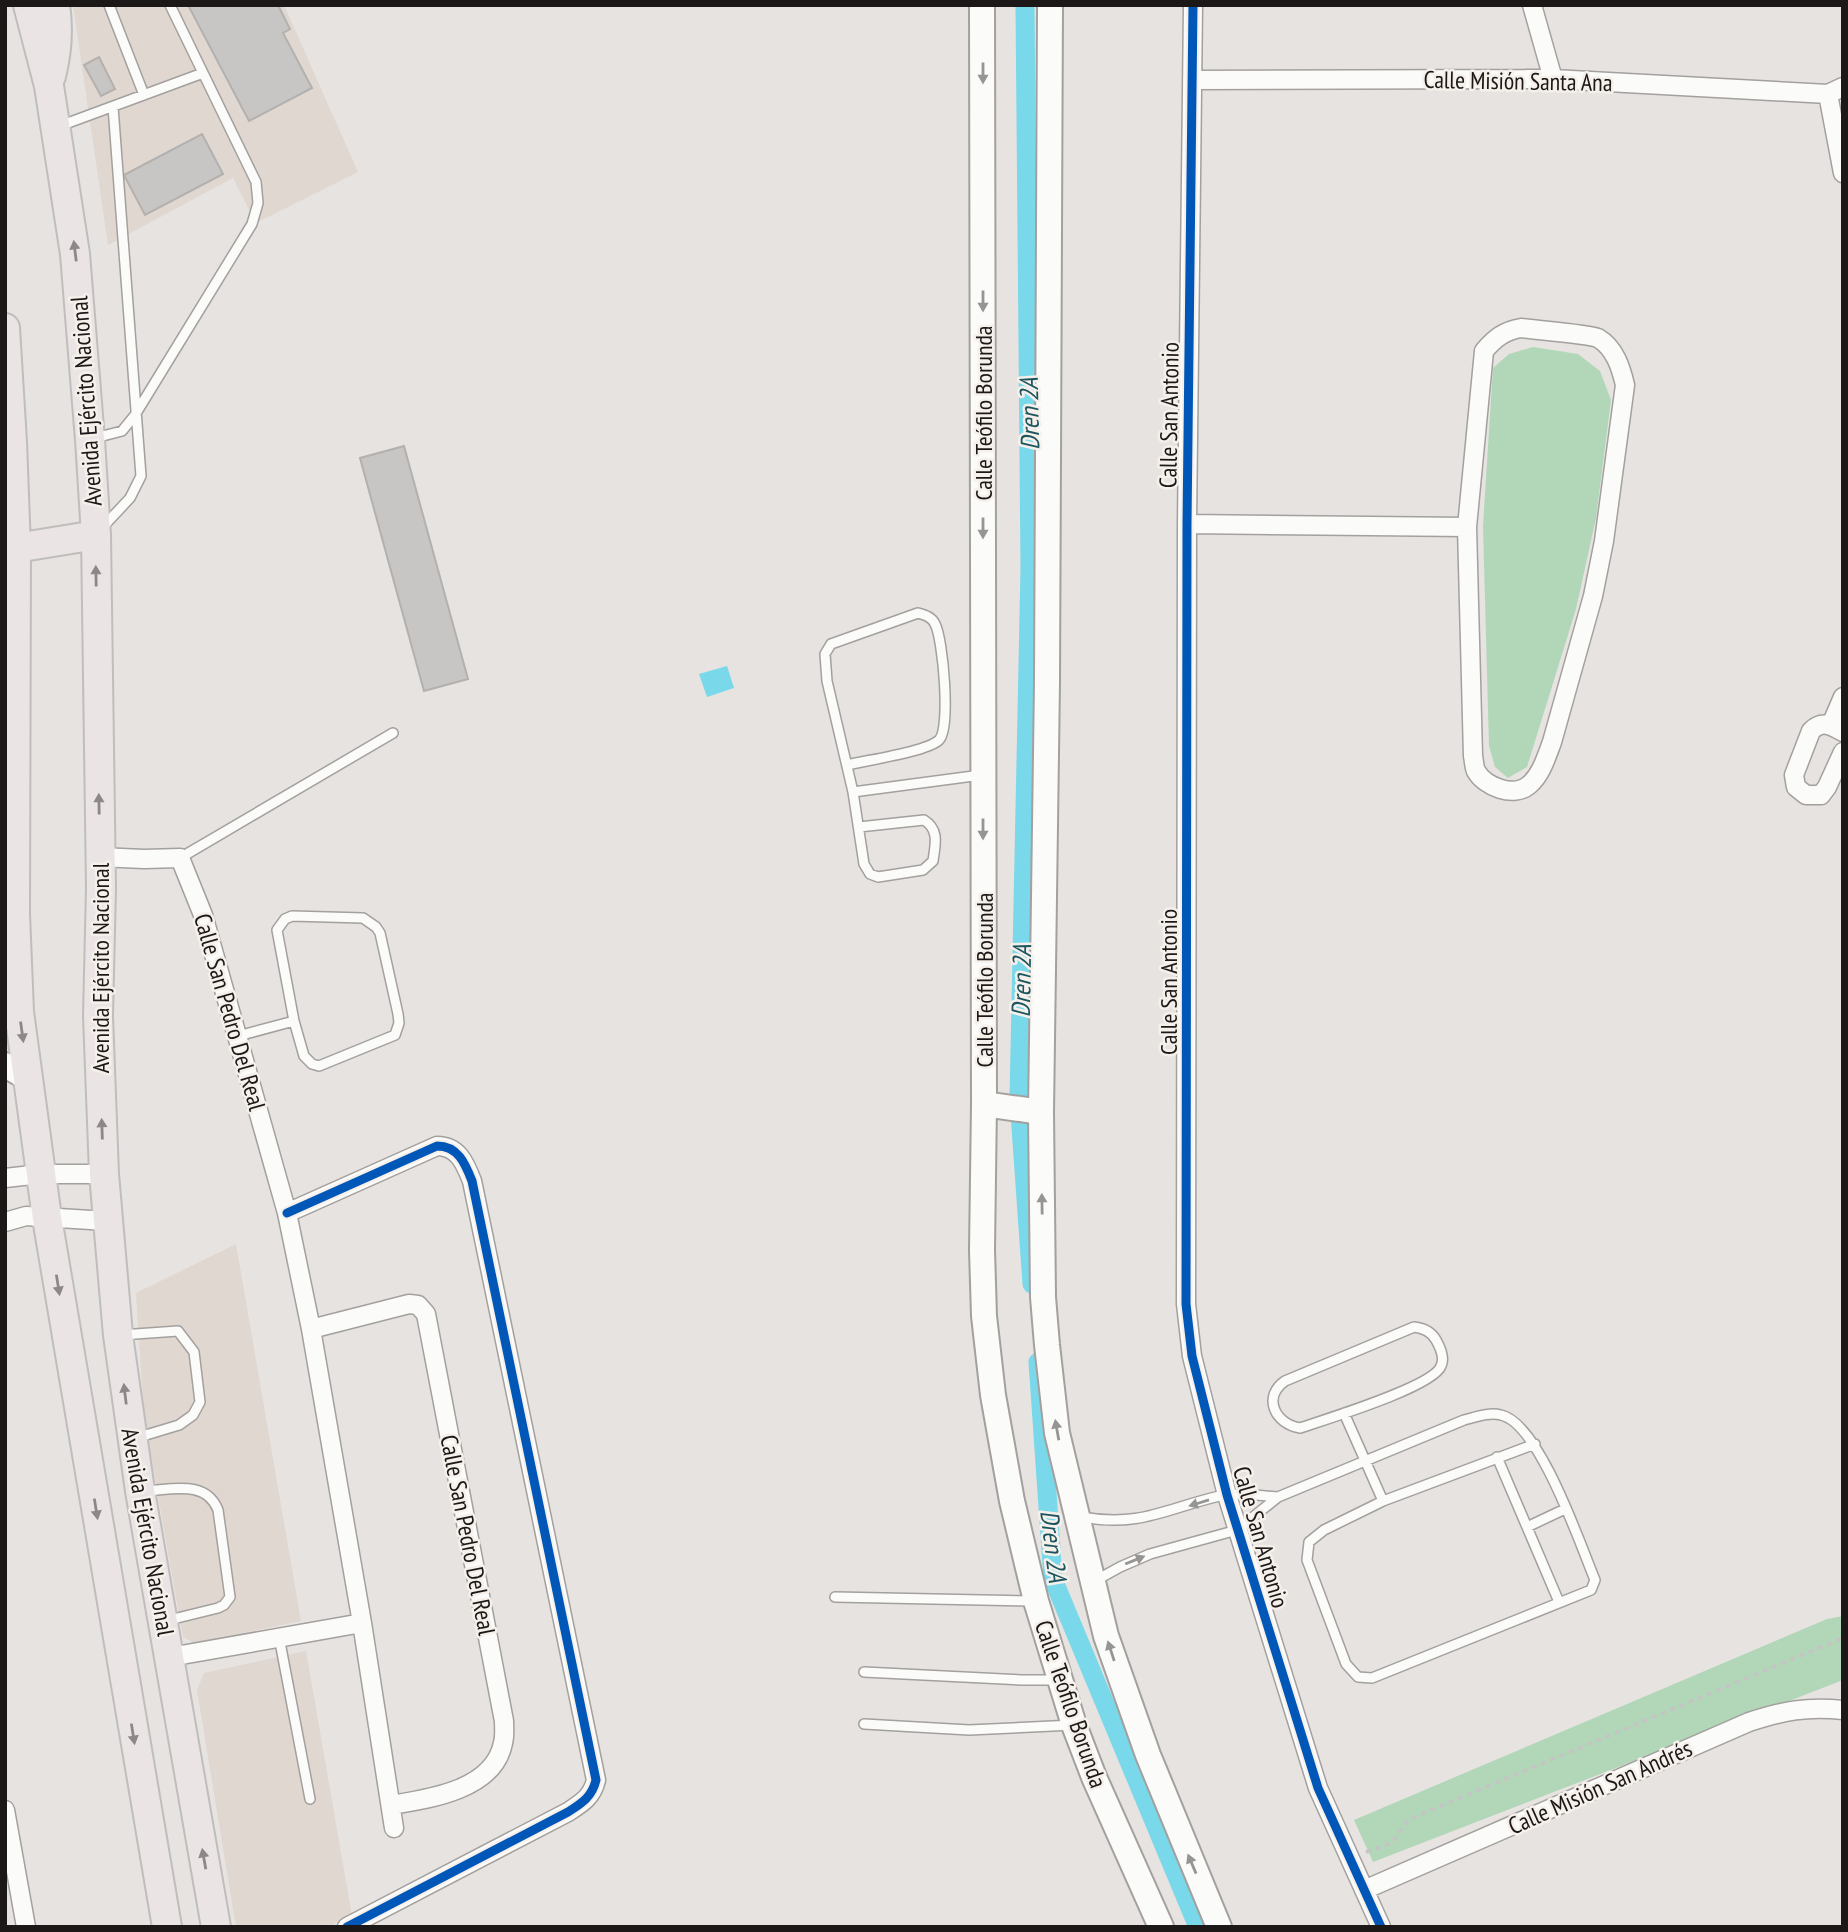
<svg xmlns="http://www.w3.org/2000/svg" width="1848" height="1932" font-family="'PT Sans Narrow',sans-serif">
  <rect width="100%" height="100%" fill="#e6e3e1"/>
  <path fill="#dfd7d0" d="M73,5H284L358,172L256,223L233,178L108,245Z
    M236,1244L301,1621L194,1643L183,1637L144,1418L136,1293Z
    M306,1651L352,1916L328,1927H236L197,1690L204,1673Z"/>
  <path fill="#b1d7b8" d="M1533,347L1578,354L1600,371L1611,400L1596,518L1576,609L1527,767L1508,778L1495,767L1489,746L1483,526L1493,368L1509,354Z
    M1843,1616V1680L1373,1862L1354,1820L1827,1619Z"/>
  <path fill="#79d8e9" d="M727,666L734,688L707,697L699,674Z"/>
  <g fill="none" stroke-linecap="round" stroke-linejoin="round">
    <path stroke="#79d8e9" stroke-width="19" d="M1025,5L1030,568L1019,1099L1032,1284
      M1038,1362L1053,1579L1198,1927"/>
  </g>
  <path fill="#c8c6c4" stroke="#b3b0ae" stroke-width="2" d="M188,5H278L290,29L283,33L312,88L249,121Z
    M99,57L115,89L101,96L84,65Z
    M202,134L223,174L145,215L124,175Z
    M404,446L468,679L424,691L360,458Z"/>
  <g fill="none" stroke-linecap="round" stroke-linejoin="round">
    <g stroke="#a3a09e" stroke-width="12">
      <path id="lane" d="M109,5L144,95
        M57,127L203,73
        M95,438L122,431L135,415L252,224L258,203L256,182L170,5
        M101,529L130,498L141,476L113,107
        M847,765C867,760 926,752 939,740C951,729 943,638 935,624C932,617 925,615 918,613L831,644L825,654L827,681L853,792L864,864L870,874L878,877L923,870L933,861C935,845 940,830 924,820L859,827
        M853,792L981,775
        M180,858L393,733
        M292,916L363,918L376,927L380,933L398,1014L399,1023L395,1035L319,1066L312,1064L304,1056L294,1021L277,930L285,919Z
        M238,1036L294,1021
        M1414,1327C1423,1328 1431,1331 1436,1340C1440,1347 1445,1358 1441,1366C1433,1387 1326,1419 1300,1428C1275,1424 1262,1397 1285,1381Z
        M121,1335L178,1331L194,1352L200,1402L193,1415L179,1425L136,1438
        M1344,1413L1383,1501
        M1497,1457L1559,1602
        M143,1491C171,1490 206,1479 218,1510L230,1597L224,1605L218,1608L165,1621
        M1081,1517C1143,1528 1168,1507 1224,1495C1240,1492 1261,1496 1278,1497
        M1527,1527L1565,1509
        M1093,1582L1120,1567L1150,1554L1237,1530L1278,1497L1464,1420C1476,1417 1489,1412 1501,1415C1539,1423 1580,1544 1595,1580L1591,1590L1372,1678L1358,1677L1346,1664L1307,1560L1309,1542L1324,1530L1383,1501L1535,1444
        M835,1597L1034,1601
        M279,1637L310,1799
        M864,1672L1021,1680H1057
        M864,1724L969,1730L1073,1725"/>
    </g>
    <g stroke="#a3a09e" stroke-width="21">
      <path id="street" d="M1193,5L1187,524L1186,1304L1192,1356L1227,1495L1318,1788L1381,1927
        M1532,5L1553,79
        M1192,80L1553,79L1828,94L1843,87
        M1828,94L1843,173
        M1521,328C1536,330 1589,334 1598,338C1615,348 1621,368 1625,385L1604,541L1593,596L1552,742C1546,758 1541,775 1529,785C1514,798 1485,787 1476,771C1474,767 1474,760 1473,756L1467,527L1484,351C1495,338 1504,331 1521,328Z
        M1187,524L1467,527
        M1831,725L1843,697
        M1843,732C1831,725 1822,720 1811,731L1794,775L1796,787L1806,795H1821L1827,787L1843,752
        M99,857L144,859L180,858L203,915L287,1213L311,1329L362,1623L394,1828
        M5,1178L41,1174H104
        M287,1213L437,1146C458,1146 465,1163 472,1181L596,1780C592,1797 582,1803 568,1812L347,1927
        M5,1222L26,1216L107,1221
        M311,1329L409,1304L418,1305L426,1314L504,1721C504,1728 505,1736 503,1743C494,1790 429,1799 391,1805
        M170,1657L362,1623
        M5,1810L26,1927
        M1364,1890L1749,1722C1783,1711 1807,1706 1843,1710"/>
    </g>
    <g stroke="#a3a09e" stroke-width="28">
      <path id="secondary" d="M982,5L984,1104L982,1250L984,1316L993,1395L1012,1501L1036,1601L1074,1725L1094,1777L1161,1927
        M1050,5L1047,682L1041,1112L1043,1297L1047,1345L1057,1433L1106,1636L1148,1755L1219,1927
        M5,1065L28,1078
        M984,1104L1041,1112"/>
    </g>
    <g stroke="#c0bebd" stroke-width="32">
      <path id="primary" d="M28,5L49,86L75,254L90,440L96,535L101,888L98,1016L104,1174L118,1335L140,1491L216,1927
        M51,76C57,52 59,30 55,5
        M5,328L12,442L16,548L15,914L19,1012L47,1218L167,1927
        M16,548L96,535"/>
    </g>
    <path stroke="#c5c4c4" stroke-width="3.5" stroke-dasharray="5 5" stroke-linecap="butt" d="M1366,1852L1392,1843L1409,1819L1843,1638"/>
    <use href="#lane" stroke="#fbfbfa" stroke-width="9"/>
    <use href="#street" stroke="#fbfbfa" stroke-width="18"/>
    <use href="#secondary" stroke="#fbfbfa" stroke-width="24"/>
    <use href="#primary" stroke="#eae4e4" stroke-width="28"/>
    <g stroke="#f6f0eb" stroke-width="13">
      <path id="cycleway" d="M1193,5L1187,524L1186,1304L1192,1356L1227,1495L1318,1788L1381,1927
        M287,1213L437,1146C458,1146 465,1163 472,1181L596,1780C592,1797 582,1803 568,1812L347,1927"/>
    </g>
    <use href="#cycleway" stroke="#0057b8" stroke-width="9"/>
  </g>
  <defs><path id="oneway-solid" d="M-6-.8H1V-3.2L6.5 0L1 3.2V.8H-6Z" transform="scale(1.75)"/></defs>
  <g fill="#969594">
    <use href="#oneway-solid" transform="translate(983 73) rotate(90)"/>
    <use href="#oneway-solid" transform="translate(983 301) rotate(90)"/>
    <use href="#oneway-solid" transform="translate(983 528) rotate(90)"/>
    <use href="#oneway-solid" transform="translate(983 829) rotate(90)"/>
    <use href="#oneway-solid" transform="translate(1042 1204) rotate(-91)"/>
    <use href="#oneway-solid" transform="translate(1057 1430) rotate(-100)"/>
    <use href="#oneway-solid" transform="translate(1199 1503) rotate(163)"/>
    <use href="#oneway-solid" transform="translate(1135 1560) rotate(-22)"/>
    <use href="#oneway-solid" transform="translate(1111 1651) rotate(-108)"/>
    <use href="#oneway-solid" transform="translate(1192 1864) rotate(-113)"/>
  </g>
  <g fill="#8d8888">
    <use href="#oneway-solid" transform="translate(75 251) rotate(-97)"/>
    <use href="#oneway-solid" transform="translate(96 576) rotate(-91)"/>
    <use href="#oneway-solid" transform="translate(99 804) rotate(-91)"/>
    <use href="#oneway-solid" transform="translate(22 1032) rotate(82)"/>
    <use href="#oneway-solid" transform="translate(102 1129) rotate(-92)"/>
    <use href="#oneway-solid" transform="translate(58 1285) rotate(81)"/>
    <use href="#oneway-solid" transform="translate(125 1394) rotate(-97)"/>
    <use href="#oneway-solid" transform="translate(96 1509) rotate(81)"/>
    <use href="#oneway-solid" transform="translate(133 1734) rotate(81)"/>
    <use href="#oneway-solid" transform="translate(204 1859) rotate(-100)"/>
  </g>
  <g text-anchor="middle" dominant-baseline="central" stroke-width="5" stroke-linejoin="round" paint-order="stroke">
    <g font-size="24" fill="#1b1817" stroke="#f6f0eb">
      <text transform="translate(1518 81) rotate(1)">Calle Misión Santa Ana</text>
      <text transform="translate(86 401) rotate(-94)">Avenida Ejército Nacional</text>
      <text transform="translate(983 413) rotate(-90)">Calle Teófilo Borunda</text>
      <text transform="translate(1169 415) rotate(-89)">Calle San Antonio</text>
      <text transform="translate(100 968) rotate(-90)">Avenida Ejército Nacional</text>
      <text transform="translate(984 980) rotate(-90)">Calle Teófilo Borunda</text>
      <text transform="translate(1168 982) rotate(-90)">Calle San Antonio</text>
      <text transform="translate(230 1012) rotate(74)">Calle San Pedro Del Real</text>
      <text transform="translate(148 1532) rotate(80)">Avenida Ejército Nacional</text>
      <text transform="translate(468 1535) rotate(79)">Calle San Pedro Del Real</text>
      <text transform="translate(1261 1537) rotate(74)">Calle San Antonio</text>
      <text transform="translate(1071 1704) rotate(71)">Calle Teófilo Borunda</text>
      <text transform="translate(1600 1787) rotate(-24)">Calle Misión San Andrés</text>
    </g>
    <g font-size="26" font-style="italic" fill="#1c555f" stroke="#f6f0eb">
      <text transform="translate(1029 414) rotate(-91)">Dren 2A</text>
      <text transform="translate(1021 981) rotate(-89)">Dren 2A</text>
      <text transform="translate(1054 1546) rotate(83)">Dren 2A</text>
    </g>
  </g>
  <rect width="1848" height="1932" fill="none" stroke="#1b1817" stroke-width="14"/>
</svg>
